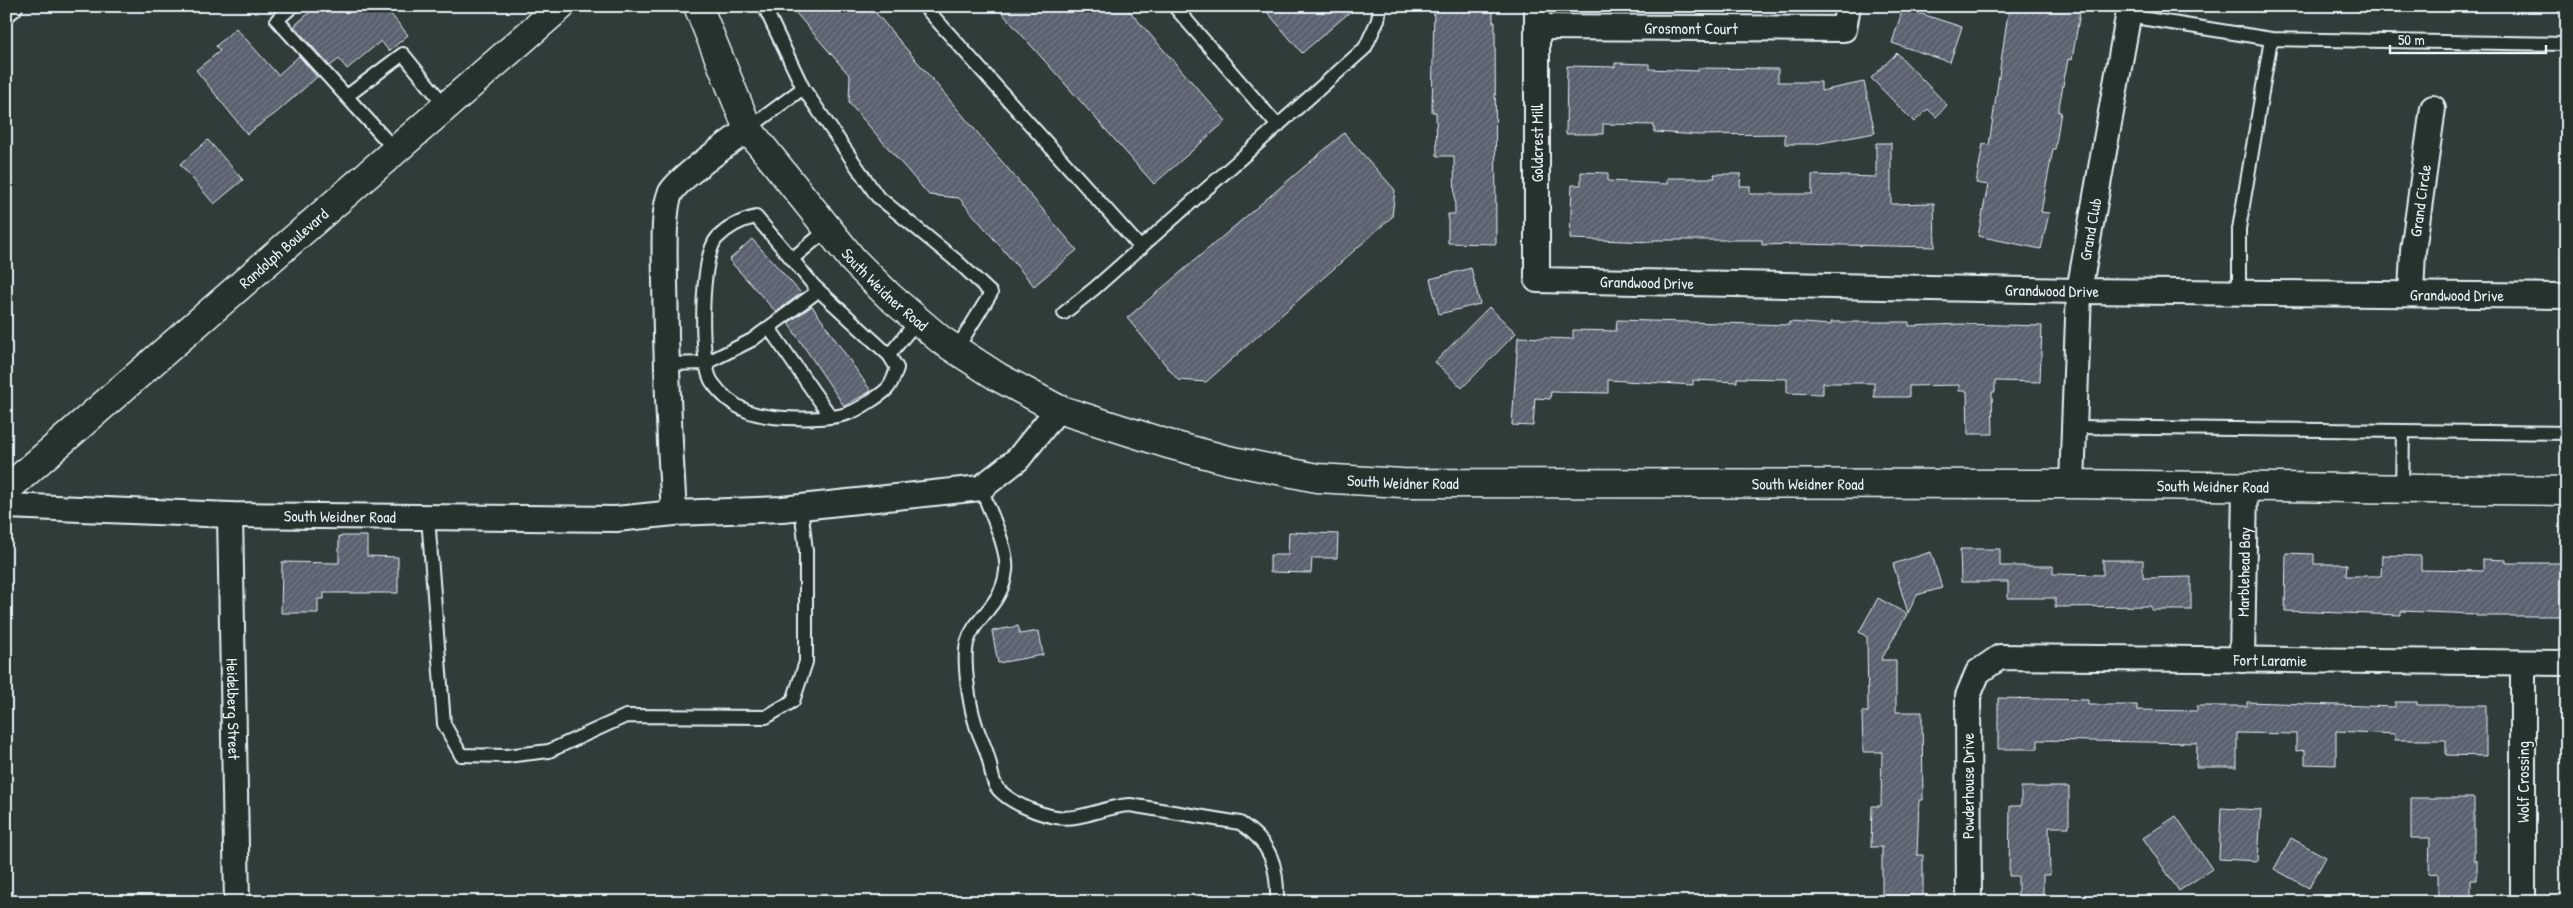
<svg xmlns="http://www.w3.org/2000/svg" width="2573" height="908" font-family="'Patrick Hand',sans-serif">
  <defs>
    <pattern id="building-hatch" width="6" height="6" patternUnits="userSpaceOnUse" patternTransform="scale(1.25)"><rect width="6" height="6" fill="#5a616e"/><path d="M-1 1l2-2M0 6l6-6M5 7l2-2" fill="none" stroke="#727883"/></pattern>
  </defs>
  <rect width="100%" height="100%" fill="#303c3a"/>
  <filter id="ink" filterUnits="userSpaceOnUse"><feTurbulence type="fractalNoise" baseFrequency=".02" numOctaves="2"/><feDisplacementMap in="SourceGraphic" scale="10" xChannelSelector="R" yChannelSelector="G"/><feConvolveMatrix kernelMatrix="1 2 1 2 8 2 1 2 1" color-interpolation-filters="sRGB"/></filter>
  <g filter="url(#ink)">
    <path fill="url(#building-hatch)" stroke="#e8f1f8" d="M317,6H384L408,35L389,51L381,41L347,69L339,59L330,66L294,26Z
      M790,6H870L1077,250L1034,286L959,198L929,195L849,103L850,76Z
      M996,6H1125L1226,121L1154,184Z
      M1262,6H1357L1302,53Z
      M1434,6H1493V22H1495L1496,244L1448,243V214H1455L1454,156H1437L1436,112H1432Z
      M2009,6H2081L2072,60L2068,59L2058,112H2061L2055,149H2053L2041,212L2049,213L2041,249L1978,236L1988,185L1976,183L1983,144L1989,145Z
      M1903,8L1962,27L1950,62L1892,43Z
      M236,28L278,75L299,56L317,77L276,113L247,134L196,70L220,51L216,46Z
      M1897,53L1947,105L1936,117L1928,109L1914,122L1871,78Z
      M1615,63L1649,64V69L1698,71V68L1778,69V82H1821V91L1864,82L1875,133L1815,144H1785V134L1698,135L1654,132V125L1603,124V134H1566L1567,66L1615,67Z
      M1344,133L1395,190L1392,217L1206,382L1178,380L1127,318Z
      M208,140L243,180L214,204L180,164Z
      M1876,143H1891V204L1934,203L1935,247L1798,244L1762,245V240H1653V242L1570,239L1572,185H1581V172L1608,173V181L1667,184V178H1715L1714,174H1741L1740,186H1750V194H1812V175L1876,177Z
      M752,239L801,293L776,312L729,260Z
      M1471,268L1480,304L1439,314L1430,279Z
      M812,306L871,391L846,405L844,406L788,323Z
      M1489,307L1516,333L1462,388L1435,362Z
      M1617,320L1789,325V322L1831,325V322H1909V326L1961,324L2042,326L2040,382L1995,381V392H1992L1993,434H1968L1967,391H1959V385L1909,386V397H1874V383H1823V394L1787,393V379L1737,378V382L1693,380V385L1608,380V393L1551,392L1550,399L1535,398L1533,426L1512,425L1518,337L1573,339V330L1616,331Z
      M1289,532L1338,534L1337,558H1312L1311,573L1270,572V555H1288Z
      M339,536H367V556L398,557V593H324V599H318V613H281L282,562L339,563Z
      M1960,549H2000V566H2053V574L2103,575V560H2143V578L2191,577V610H2151V606L2055,607V598H2008V582H1961Z
      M1931,552L1942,588L1917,595L1908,613L1893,564Z
      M2286,553L2314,554V564H2347L2346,576H2381L2382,555L2421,556V570L2483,571V559L2506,560V563H2564V616H2476V614L2401,611V615L2285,611Z
      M1878,598L1907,614L1881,660H1896V712H1922L1923,800H1919L1917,855H1923V896L1882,895V847H1871L1872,806H1881L1882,752H1863L1862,712H1868L1867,637L1859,632Z
      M1018,626L1020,634L1039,631L1043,655L998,663L992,631Z
      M1998,698L2088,700V705H2137V710L2197,711V706H2247V702L2395,707V702H2417V705H2486V756L2446,755V740H2395V734L2336,731V765L2305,764V750L2296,751V734L2237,733V767H2196L2197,743L2038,740V749H1998Z
      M2021,787H2069V827H2049L2050,875H2043V902H2018V876H2009L2010,806H2021Z
      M2411,798H2474V861H2477V880H2471V901H2438V873L2429,874L2430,838H2411Z
      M2221,808L2261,810L2258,861L2219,859Z
      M2176,816L2212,869L2179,891L2143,838Z
      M2291,838L2326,857L2309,888L2274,869Z"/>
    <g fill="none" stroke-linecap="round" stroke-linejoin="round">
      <g stroke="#e8f1f8" stroke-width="16">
        <path id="lane" d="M293,6L277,20L397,152
          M764,6L803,88L877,196L958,262L991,293L956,350
          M924,6L1141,248
          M1174,6L1278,126
          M2128,16L2271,39L2567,44
          M347,96L403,54L447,108
          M748,129L803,88
          M792,259L814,286L889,355L897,368C895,374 892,384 887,389C881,395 858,410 849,413C828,421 768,420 747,411C733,405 721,395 712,382C699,363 700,256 717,238C728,227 742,220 756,217L792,259L828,229
          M2239,293V229L2271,39
          M1064,313L1095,288L1365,48L1378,20L1380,6
          M769,328L831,417
          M889,355L918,320
          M666,364L706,363L752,340L818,291
          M2074,427L2403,431
          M981,488C989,510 1009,549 1006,571C1002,606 974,617 967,643C963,661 969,703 975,722C978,734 985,745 988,757C992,769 991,784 1001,792C1014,804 1038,814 1056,817C1082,821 1105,806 1130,805L1240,823C1271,843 1278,866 1277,902
          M2402,489L2403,431L2567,433
          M428,517L444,724L461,755L506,756L549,751L626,716L766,717L793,701L806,662V551L801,507"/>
      </g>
      <g stroke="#e8f1f8" stroke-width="28">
        <g id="street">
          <path id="s1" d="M1537,6V280L2079,291L2567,296"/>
          <path d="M6,9L10,6"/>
          <path id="s2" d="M1537,27L1844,29L1848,6"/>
          <path id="s3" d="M2411,294L2413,251L2433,108"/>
          <path id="s4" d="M2072,484L2079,291L2130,6"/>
          <path id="s5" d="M6,506L230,515L616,519L674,513L782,509L981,488L1018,459L1058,409"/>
          <path d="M674,513C669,436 666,359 665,282C665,261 662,208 671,192C681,176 731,142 748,129"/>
          <path id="s6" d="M230,515L237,902"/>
          <path id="s7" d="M2242,660L2245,486"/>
          <path id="s8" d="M1969,902L1968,696L1978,672L2000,657L2567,663"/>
          <path d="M2523,902V663"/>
        </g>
      </g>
      <g stroke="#e8f1f8" stroke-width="31">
        <g id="secondary">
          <path id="s9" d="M698,6L748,129L853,260L889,296L941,340L998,377L1058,409L1168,444L1228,460L1317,478L1402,483L2072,484L2567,491"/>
          <path id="s10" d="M6,490L561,6"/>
        </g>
      </g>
      <use href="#lane" stroke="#26332d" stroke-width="12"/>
      <use href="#street" stroke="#26332d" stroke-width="24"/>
      <use href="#secondary" stroke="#26332d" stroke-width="28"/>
    </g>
  </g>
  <g text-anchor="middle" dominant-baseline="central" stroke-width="4" stroke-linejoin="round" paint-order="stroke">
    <g font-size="16" fill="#e8f1f8" stroke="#26332d">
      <text stroke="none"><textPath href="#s2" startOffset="154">Grosmont Court</textPath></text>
      <text transform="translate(1537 143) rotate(-90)">Goldcrest Mill</text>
      <text stroke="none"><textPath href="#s3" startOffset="94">Grand Circle</textPath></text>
      <text stroke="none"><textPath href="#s4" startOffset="256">Grand Club</textPath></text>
      <text stroke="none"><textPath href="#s10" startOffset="368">Randolph Boulevard</textPath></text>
      <text stroke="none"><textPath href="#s1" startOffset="384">Grandwood Drive</textPath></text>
      <text stroke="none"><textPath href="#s9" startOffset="344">South Weidner Road</textPath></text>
      <text stroke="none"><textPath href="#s1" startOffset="789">Grandwood Drive</textPath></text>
      <text stroke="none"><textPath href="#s1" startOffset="1194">Grandwood Drive</textPath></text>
      <text stroke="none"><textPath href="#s9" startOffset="910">South Weidner Road</textPath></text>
      <text stroke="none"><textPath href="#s9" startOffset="1315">South Weidner Road</textPath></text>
      <text stroke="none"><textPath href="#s9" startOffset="1720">South Weidner Road</textPath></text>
      <text stroke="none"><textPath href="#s5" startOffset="334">South Weidner Road</textPath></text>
      <text stroke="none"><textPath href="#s7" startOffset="88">Marblehead Bay</textPath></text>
      <text stroke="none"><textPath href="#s8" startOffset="529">Fort Laramie</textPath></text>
      <text stroke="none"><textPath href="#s6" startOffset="194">Heidelberg Street</textPath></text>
      <text transform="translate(2523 782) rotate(-90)">Wolf Crossing</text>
      <text transform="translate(1968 786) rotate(-90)">Powderhouse Drive</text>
    </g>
  </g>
  <rect width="2573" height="908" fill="none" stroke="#26332d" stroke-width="25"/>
  <rect x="12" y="12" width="2548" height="883" fill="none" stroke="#e8f1f8" stroke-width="2" filter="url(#ink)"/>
  <path d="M2390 45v8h156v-8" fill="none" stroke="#e8f1f8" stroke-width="2.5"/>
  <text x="2398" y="45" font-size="15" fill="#e8f1f8" stroke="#26332d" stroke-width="4" paint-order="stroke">50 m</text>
</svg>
